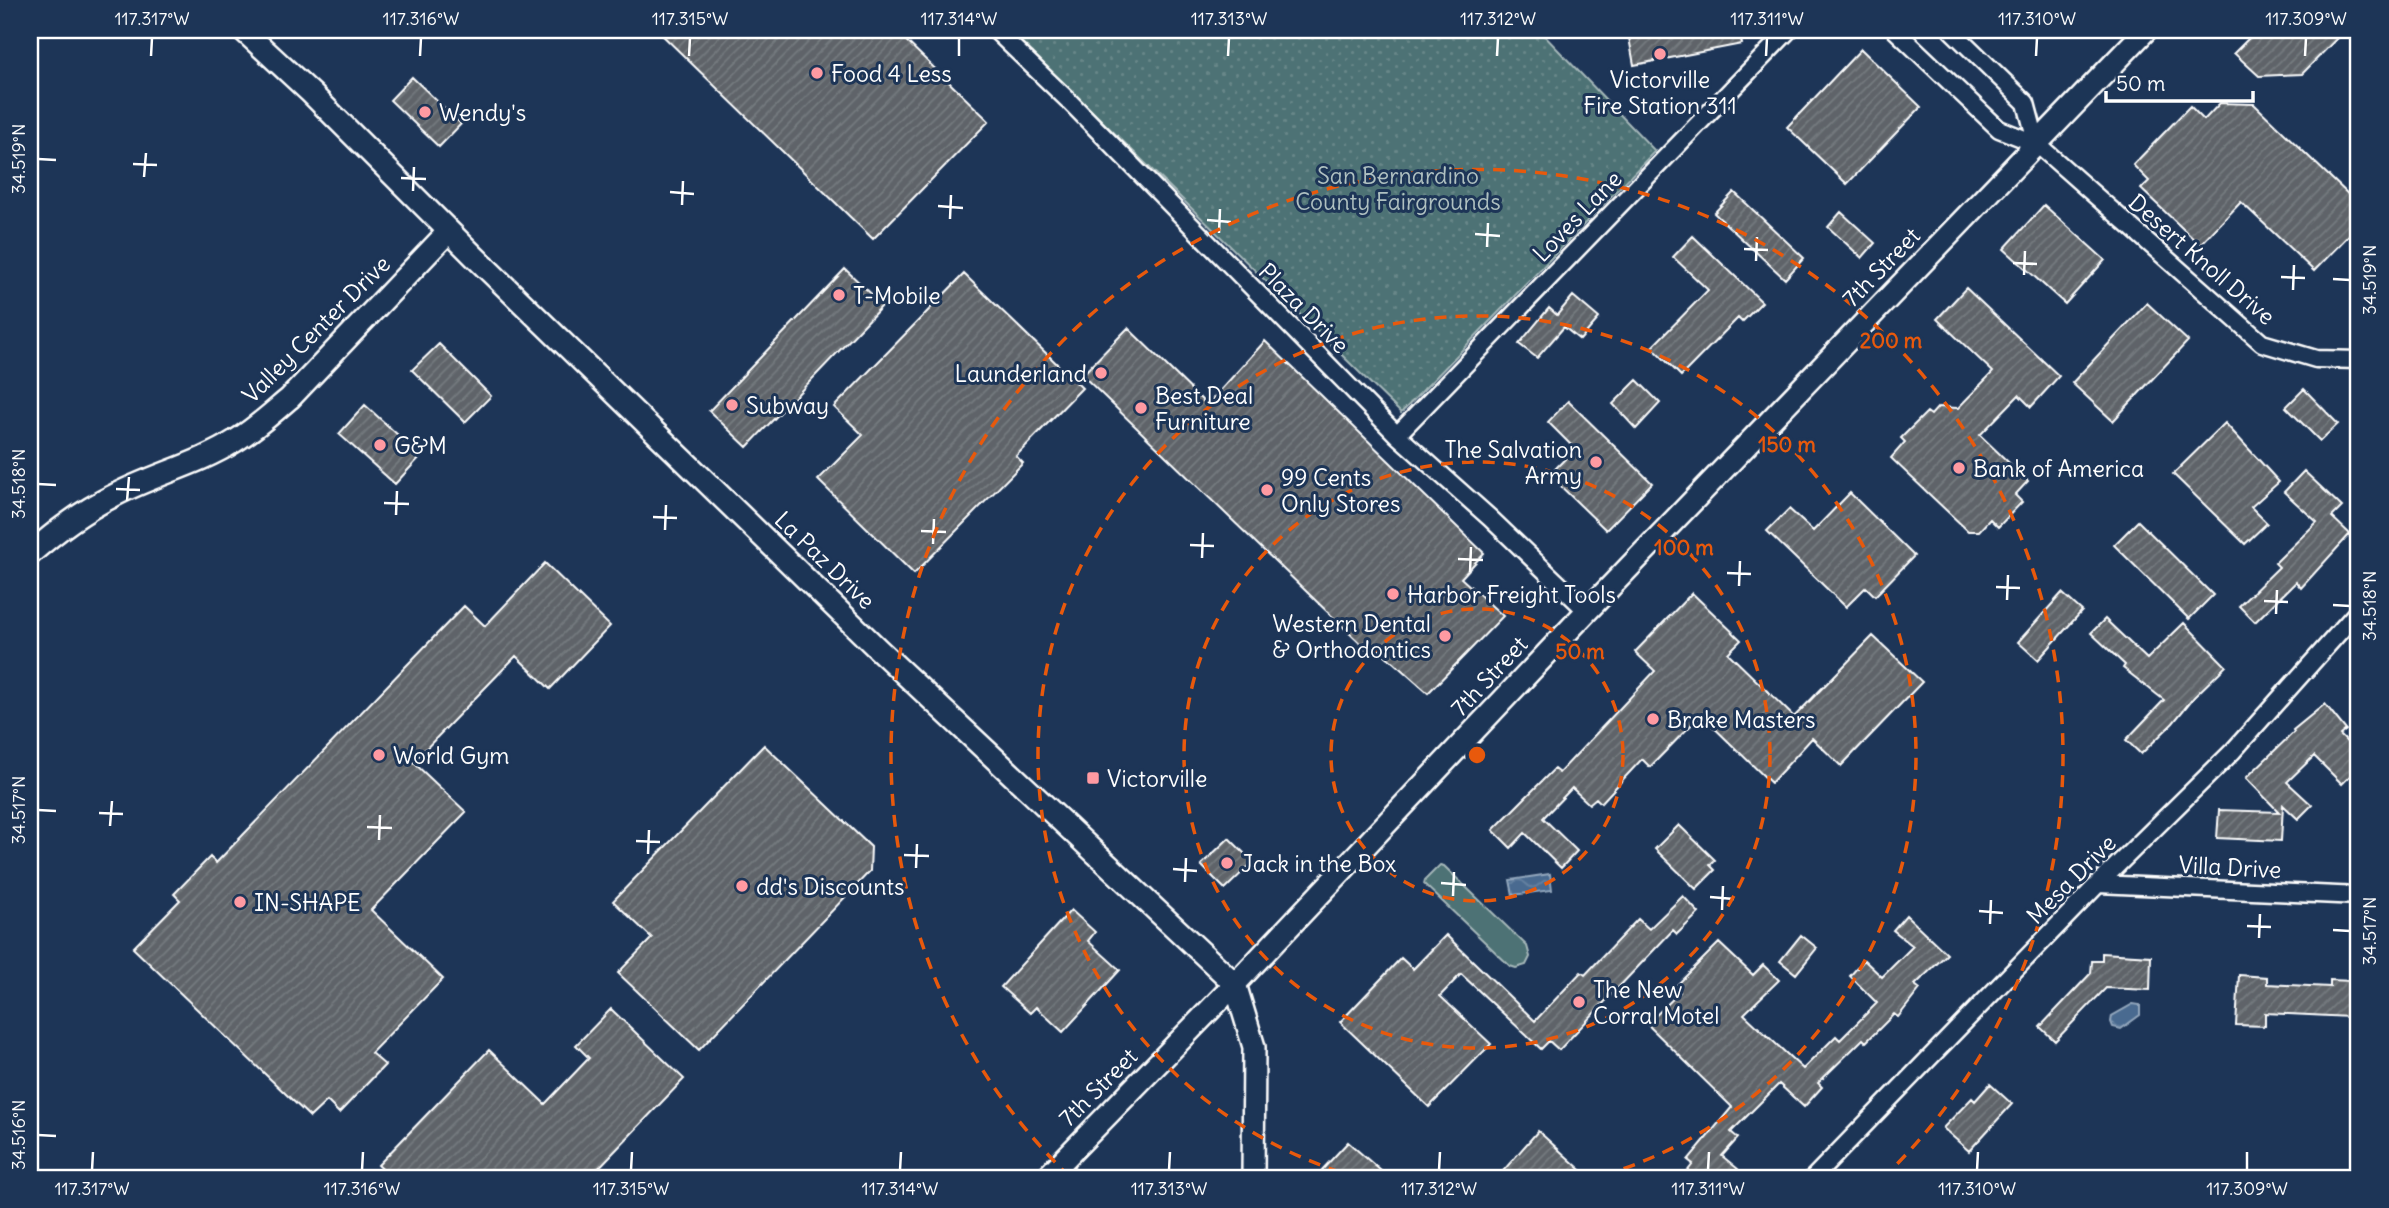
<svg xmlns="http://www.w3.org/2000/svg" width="2389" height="1208" font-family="Delius,sans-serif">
  <defs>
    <pattern id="park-dots" width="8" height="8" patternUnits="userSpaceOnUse" patternTransform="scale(1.75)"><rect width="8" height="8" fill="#4d7274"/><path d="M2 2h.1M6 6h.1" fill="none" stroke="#688789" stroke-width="1.8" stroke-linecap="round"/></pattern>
    <pattern id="water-waves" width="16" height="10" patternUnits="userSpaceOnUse" patternTransform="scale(1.75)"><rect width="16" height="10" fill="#4a6b90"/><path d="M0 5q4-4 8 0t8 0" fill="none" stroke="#6581a1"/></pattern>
    <pattern id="building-hatch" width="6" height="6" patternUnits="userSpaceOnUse" patternTransform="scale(1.75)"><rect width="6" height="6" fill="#5e6469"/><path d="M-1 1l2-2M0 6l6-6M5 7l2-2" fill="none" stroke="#767b80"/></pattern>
  </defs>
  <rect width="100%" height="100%" fill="#1d3557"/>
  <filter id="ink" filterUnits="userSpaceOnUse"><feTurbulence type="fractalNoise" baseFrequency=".0143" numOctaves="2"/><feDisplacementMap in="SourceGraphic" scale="14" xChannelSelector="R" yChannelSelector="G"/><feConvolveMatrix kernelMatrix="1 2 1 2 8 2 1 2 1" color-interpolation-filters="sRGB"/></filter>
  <g filter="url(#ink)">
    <path fill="#4d7274" stroke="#a6b8ba" stroke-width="2" d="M1440,865L1444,866L1527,946L1530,957L1526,965L1516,968L1510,966L1424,884L1425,880Z"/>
    <path fill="url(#park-dots)" stroke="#a6b8ba" stroke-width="2" d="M1009,30H1539L1655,151L1401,413Z"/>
    <path fill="url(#water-waves)" stroke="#92a6bc" stroke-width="2" d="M1550,874L1552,890L1513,895L1510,880Z
      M2133,1004L2140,1005V1015L2121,1029L2113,1027L2111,1022L2112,1016Z"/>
    <path fill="url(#building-hatch)" stroke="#fff" stroke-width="2" d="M657,30H895L989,121L873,239Z
      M1641,30H1739L1742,44L1634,65L1628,32Z
      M2257,30H2345L2302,74L2259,76L2234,53Z
      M1861,49L1921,107L1847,184L1787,127Z
      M412,77L461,124L439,147L390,100Z
      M2220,103L2254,104L2352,198L2351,233L2314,271L2241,202L2200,245L2141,189L2149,181L2133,165L2190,106L2204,120Z
      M1734,192L1804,258L1785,279L1714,213Z
      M2044,205L2105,260L2065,304L2004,249Z
      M1841,212L1875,243L1862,258L1828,227Z
      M1693,236L1762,302L1742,322L1738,318L1681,376L1652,347L1708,290L1673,257Z
      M845,269L883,305L747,447L709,411Z
      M964,274L1082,388L1016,456L1023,463L914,574L818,480L863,435L834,407Z
      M1966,288L2059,376L2031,407L2019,395L1980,435L2028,481L2015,495L2022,502L1998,527L1990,519L1979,531H1968L1891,458L1905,442L1901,438L1927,412L1931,415L1938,407L1958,408L1993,372L1937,319Z
      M1573,296L1599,318L1580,340L1564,327L1537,358L1519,344L1549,308L1557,315Z
      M2147,303L2188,341L2113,421L2072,383Z
      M1128,328L1207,405L1265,341L1484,553L1461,578L1503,616L1428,693L1375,646L1369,652L1082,375Z
      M439,344L491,396L465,422L412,370Z
      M1637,380L1660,403L1636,429L1613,404Z
      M2304,389L2338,424L2320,441L2286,407Z
      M1568,401L1652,483L1606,530L1549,475L1575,449L1548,422Z
      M365,405L421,456L395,484L339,434Z
      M2225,423L2279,482L2251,507L2267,523L2245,544L2173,474Z
      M2304,471L2342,507L2332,517L2350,534L2301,588L2296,582L2255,622L2239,606L2279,567L2275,563L2317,522L2284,492Z
      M1850,493L1914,556L1875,596L1866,587L1846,607L1767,531L1789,509L1813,531Z
      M2138,521L2213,595L2189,619L2114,545Z
      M545,563L610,626L550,689L516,656L413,762L466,812L371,910L443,979L371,1053L385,1065L339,1113L327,1101L310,1117L133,948L180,900L174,894L210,857L216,863L464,606L485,626Z
      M1692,593L1741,640L1728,653L1794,717L1873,636L1922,682L1841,766L1812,738L1771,783L1701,715L1650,767L1642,759L1601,803L1596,798L1589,804L1572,788L1543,818L1577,851L1561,868L1525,833L1511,848L1493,830L1554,769L1559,773L1655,671L1635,652Z
      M2062,593L2082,611L2038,660L2018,642Z
      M2105,619L2147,659L2184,623L2226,666L2194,697L2173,723L2141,754L2126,740L2164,700L2123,668L2125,665L2091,633Z
      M2325,704L2346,730L2340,735L2359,754V767L2342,784L2314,756L2287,782L2312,805L2298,819L2283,805L2281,841L2217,838L2219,810L2279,812L2246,778L2294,732L2293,730Z
      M764,745L871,847L870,871L699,1050L618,973L652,938L613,901Z
      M1679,825L1715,860L1710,865L1715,870L1696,889L1655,849Z
      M1229,838L1253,862L1225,889L1201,865Z
      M1683,896L1699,913L1677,934L1673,930L1559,1050L1549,1041L1541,1049L1461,974L1440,996L1491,1044L1429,1107L1340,1022L1401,958L1413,969L1446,935L1535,1021L1581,972L1585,975L1638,919L1649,929Z
      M1071,910L1095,932L1088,941L1120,970L1063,1032L1036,1007L1030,1013L1001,987Z
      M1906,915L1947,954L1915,985L1920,989L1898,1017L1894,1014L1866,1042L1863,1039L1818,1083L1822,1087L1804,1107L1779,1084L1731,1132L1738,1138L1722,1156L1738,1169L1730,1178H1682L1693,1164L1688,1160L1732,1107L1647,1024L1680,992L1675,987L1719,943L1753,975L1763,965L1779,980L1744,1014L1803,1069L1836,1036L1840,1040L1877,1003L1850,976L1864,960L1882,977L1913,946L1893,930Z
      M1801,935L1817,948L1796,974L1780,961Z
      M2102,953L2151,956L2150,990L2106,988L2055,1041L2040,1027L2091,973L2092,961H2102Z
      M2239,975L2267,977V984L2330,987V980L2352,981L2350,1017L2265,1013V1026L2236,1025Z
      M611,1009L684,1079L589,1178H392L378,1165L489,1050L545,1104L589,1058L576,1045Z
      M1990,1084L2012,1104L1969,1151L1943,1128L1972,1098L1975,1101Z
      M1538,1131L1590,1178H1497Z
      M1348,1142L1389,1178H1332L1322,1170Z"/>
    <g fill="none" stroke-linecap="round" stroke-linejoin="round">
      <g stroke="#fff" stroke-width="21">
        <path id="street" d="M995,30L1068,100L1397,435L1490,518L1587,611
          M1895,30L1999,129L2037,144L2262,343L2316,359L2359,360
          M1951,30L2026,103L2037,144
          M1397,435L1789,30
          M2098,884L2359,896
          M1813,1178L2098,884L2233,751L2359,610"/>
      </g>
      <g stroke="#fff" stroke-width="26">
        <path id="secondary" d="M243,30L311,93L474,256L878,649L1235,984L1254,1047L1253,1178
          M30,554C57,530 81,512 113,496C152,475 197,465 235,441C255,429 272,413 290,398L449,231
          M1046,1178L1235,984L1587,611L2146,30"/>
      </g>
      <use href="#street" stroke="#1d3557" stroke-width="16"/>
      <use href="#secondary" stroke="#1d3557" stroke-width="21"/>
    </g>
  </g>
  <path fill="none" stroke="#fff" stroke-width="2.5" d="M151,56L152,38M420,56L421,38M689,56L690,38M959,56V38M1228,56L1229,38M1497,56L1498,38M1766,56L1767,38M2036,56L2037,38M2305,56L2306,38M38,159L56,160M133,164L157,165M144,177L146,153M401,178L426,179M413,191L414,167M670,192L694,194M682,205L683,181M938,206L963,208M950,219L951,195M1207,220L1231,222M1219,233L1220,209M1475,234L1500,236M1487,247L1488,223M1744,249L1768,250M1756,261L1757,237M2013,263L2037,264M2024,275L2025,251M2281,277L2305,278M2333,279L2350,280M2293,290L2294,265M38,484L56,485M116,489L140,490M127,501L129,477M384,503L409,504M396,515L397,491M653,517L677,518M665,530L666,505M921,531L946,532M933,544L934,519M1190,545L1214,546M1202,558L1203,533M1458,559L1483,560M1470,572L1471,547M1727,573L1751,574M1739,586L1740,561M1996,587L2020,588M2007,600L2008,575M2264,601L2288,602M2333,605L2350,606M2276,614L2277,590M38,810L56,811M99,813L123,814M110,826L112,801M367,827L392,828M379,840L380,815M636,841L660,842M648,854L649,830M904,855L929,856M916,868L917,844M1173,869L1197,871M1185,882L1186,858M1441,883L1466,885M1453,896L1454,872M1710,897L1734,899M1722,910L1723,886M1979,911L2003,913M1990,924L1991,900M2247,926L2271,927M2333,930L2350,931M2259,938L2260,914M38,1135L56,1136M92,1170L93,1152M362,1170L363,1152M631,1170L632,1152M900,1170L901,1152M1169,1170L1170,1152M1439,1170L1440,1152M1708,1170L1709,1152M1977,1170L1978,1152M2247,1170V1152"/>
  <g fill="none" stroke="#e8590c" stroke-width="3.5" stroke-dasharray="12 9">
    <circle cx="1477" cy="755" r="146"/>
    <circle cx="1477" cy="755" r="293"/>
    <path d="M1360 1178A439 439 0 1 1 1594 1178"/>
    <path d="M1070 1177A586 586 0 1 1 1884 1177"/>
  </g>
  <g fill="#ff9aa2" stroke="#1d3557" stroke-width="2.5">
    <circle cx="1660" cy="54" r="7"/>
    <circle cx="817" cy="73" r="7"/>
    <circle cx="425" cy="112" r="7"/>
    <circle cx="839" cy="295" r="7"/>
    <circle cx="1101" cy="373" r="7"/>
    <circle cx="732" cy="405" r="7"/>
    <circle cx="1141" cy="408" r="7"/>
    <circle cx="380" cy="445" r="7"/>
    <circle cx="1596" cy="462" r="7"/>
    <circle cx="1959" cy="468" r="7"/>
    <circle cx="1267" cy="490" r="7"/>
    <circle cx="1393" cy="594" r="7"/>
    <circle cx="1445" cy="636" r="7"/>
    <circle cx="1653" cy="719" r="7"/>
    <circle cx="379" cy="755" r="7"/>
    <rect x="1086" y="771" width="14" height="14" rx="3.5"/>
    <circle cx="1227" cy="863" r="7"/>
    <circle cx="742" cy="886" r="7"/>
    <circle cx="240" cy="902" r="7"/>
    <circle cx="1579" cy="1002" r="7"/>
  </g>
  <g text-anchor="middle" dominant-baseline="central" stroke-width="6" stroke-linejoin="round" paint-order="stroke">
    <g font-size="23" fill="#fff" stroke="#1d3557" text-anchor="start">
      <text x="831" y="73">Food 4 Less</text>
      <text x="1660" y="79" text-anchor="middle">Victorville<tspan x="1660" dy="26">Fire Station 311</tspan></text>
      <text x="439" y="112">Wendy's</text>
      <text x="853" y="295">T-Mobile</text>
      <text x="1087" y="373" text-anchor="end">Launderland</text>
      <text x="1155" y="395">Best Deal<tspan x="1155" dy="26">Furniture</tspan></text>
      <text x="746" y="405">Subway</text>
      <text x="394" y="445">G&amp;M</text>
      <text x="1582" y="449" text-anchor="end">The Salvation<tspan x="1582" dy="26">Army</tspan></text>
      <text x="1973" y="468">Bank of America</text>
      <text x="1281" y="477">99 Cents<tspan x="1281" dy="26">Only Stores</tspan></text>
      <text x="1407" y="594">Harbor Freight Tools</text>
      <text x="1431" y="623" text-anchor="end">Western Dental<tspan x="1431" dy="26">&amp; Orthodontics</tspan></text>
      <text x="1667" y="719">Brake Masters</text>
      <text x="393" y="755">World Gym</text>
      <text x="1107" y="778">Victorville</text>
      <text x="1241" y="863">Jack in the Box</text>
      <text x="756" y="886">dd's Discounts</text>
      <text x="254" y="902">IN-SHAPE</text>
      <text x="1593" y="989">The New<tspan x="1593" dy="26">Corral Motel</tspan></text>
    </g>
    <g font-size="23" fill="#afc0c0" stroke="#1d3557">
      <text x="1398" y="175">San Bernardino<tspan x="1398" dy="26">County Fairgrounds</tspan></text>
    </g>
    <g font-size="23" fill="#fff" stroke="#1d3557">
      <text transform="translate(1577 216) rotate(-46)">Loves Lane</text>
      <text transform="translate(2202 259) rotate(41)">Desert Knoll Drive</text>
      <text transform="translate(1881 267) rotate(-46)">7th Street</text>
      <text transform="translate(1304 308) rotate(45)">Plaza Drive</text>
      <text transform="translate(316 329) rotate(-45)">Valley Center Drive</text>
      <text transform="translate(825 560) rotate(44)">La Paz Drive</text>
      <text transform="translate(1489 676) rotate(-47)">7th Street</text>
      <text transform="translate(2230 867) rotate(3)">Villa Drive</text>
      <text transform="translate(2071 879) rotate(-45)">Mesa Drive</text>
      <text transform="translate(1098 1087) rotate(-45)">7th Street</text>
    </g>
  </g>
  <circle cx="1477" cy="755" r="10" fill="#e8590c" stroke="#1d3557" stroke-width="3.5"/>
  <g font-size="21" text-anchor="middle" font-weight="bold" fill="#e8590c" stroke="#1d3557" stroke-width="6" stroke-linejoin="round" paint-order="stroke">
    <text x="1891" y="348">200 m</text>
    <text x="1787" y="452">150 m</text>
    <text x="1684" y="555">100 m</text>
    <text x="1580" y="659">50 m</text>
  </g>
  <rect width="2389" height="1208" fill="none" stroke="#1d3557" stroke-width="77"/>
  <path d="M2106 91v10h147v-10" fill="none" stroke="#ffffff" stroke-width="3.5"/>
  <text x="2116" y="91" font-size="21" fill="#ffffff" stroke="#1d3557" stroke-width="5" paint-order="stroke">50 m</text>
  <rect x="38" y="38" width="2312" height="1132" fill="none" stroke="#fff" stroke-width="2.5"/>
  <g font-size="18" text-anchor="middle" fill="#fff">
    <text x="152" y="25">117.317°W</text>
    <text x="421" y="25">117.316°W</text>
    <text x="690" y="25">117.315°W</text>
    <text x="959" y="25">117.314°W</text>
    <text x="1229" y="25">117.313°W</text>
    <text x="1498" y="25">117.312°W</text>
    <text x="1767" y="25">117.311°W</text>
    <text x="2037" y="25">117.310°W</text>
    <text x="2306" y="25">117.309°W</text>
    <text transform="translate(19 159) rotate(-90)" y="6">34.519°N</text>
    <text transform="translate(2370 280) rotate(-90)" y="6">34.519°N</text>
    <text transform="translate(19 484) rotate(-90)" y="6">34.518°N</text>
    <text transform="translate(2370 606) rotate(-90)" y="6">34.518°N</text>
    <text transform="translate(19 810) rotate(-90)" y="6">34.517°N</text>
    <text transform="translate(2370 931) rotate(-90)" y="6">34.517°N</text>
    <text transform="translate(19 1135) rotate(-90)" y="6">34.516°N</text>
    <text x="92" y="1195">117.317°W</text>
    <text x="362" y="1195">117.316°W</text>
    <text x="631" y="1195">117.315°W</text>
    <text x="900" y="1195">117.314°W</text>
    <text x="1169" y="1195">117.313°W</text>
    <text x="1439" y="1195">117.312°W</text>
    <text x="1708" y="1195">117.311°W</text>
    <text x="1977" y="1195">117.310°W</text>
    <text x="2247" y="1195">117.309°W</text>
  </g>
</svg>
